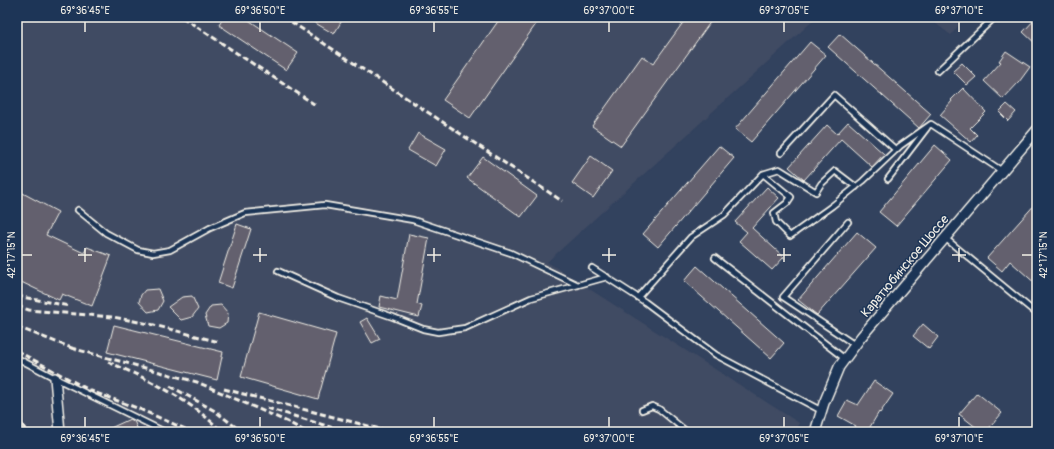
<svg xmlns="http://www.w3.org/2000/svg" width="1054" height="449" font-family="Pangolin,sans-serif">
  <rect width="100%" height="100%" fill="#32425e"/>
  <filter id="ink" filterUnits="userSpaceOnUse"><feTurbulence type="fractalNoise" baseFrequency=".025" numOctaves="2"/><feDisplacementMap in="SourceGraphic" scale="8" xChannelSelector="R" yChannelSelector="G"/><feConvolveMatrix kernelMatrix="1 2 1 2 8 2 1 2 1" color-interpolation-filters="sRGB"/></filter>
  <g filter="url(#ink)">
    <path fill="#414b63" d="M17,17H817L547,262L799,423L797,432H19L17,429Z
      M927,17H965L951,35Z"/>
    <path fill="#63606e" stroke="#f4f1e8" d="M224,17H244L298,53L286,70L219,25Z
      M305,17H344L334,34Z
      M501,17H541L470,118L443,100Z
      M687,17H714L621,146L592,126L642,56L653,64Z
      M1037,17V45L1023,32Z
      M840,34L931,114L919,128L828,47Z
      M810,42L826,55L751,142L735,129Z
      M1006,51L1030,67L1019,82L1003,99L984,81L1001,62L999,61Z
      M962,63L976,77L967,85L953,71Z
      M963,88L986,112L970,128L977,135L971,142L940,115L952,101L951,100Z
      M1007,104L1016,112L1008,121L999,112Z
      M848,122L884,154L872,167L841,139L804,180L789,167L827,125L837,134Z
      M418,133L446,149L436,166L408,150Z
      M935,145L952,160L896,226L879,212Z
      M719,146L734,158L658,247L643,234Z
      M591,156L612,171L593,198L572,183Z
      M483,157L537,196L521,217L467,178Z
      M767,187L779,198L752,228L784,257L772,270L739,241L747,232L735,222Z
      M17,190L58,212L46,235L84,253L87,247L111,256L92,306L62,294L59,300L17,280V230L21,221L17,219Z
      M1037,202V285L1010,261L1002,271L987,258Z
      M237,224L251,229L232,288L218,283Z
      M857,232L876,248L817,315L798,300Z
      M409,234L429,238L417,304L422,306L419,317L379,307L381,296L397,300Z
      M697,266L784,343L771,358L684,281Z
      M158,289L163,301L158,310L148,312L139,302L141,295L145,290Z
      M192,296L198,309L192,317L181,320L168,307L182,297Z
      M221,305L228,313L227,323L219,328L208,326L205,315L211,306Z
      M259,312L336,334L318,399L241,377Z
      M367,318L380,339L372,343L360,322Z
      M923,324L938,337L929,349L913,336Z
      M114,325L223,352L217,380L107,352Z
      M874,381L893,394L880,413L879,412L867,432H862L855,428L856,426L838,416L847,400L858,405Z
      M977,393L1002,413L986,432H982L959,414Z
      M130,419L134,421L139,432H102Z"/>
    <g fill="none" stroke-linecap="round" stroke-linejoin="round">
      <g stroke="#f4f1e8" stroke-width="8">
        <path id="service" d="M938,71L995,17
          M781,153L834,95L896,150
          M763,174L779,169L816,192L821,184L835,171L856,187
          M888,179L927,128
          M78,210L106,233L138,250L153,253L170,250L210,228L245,213L325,205L413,220L511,253L578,285
          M848,222L783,297L855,345
          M945,238L1037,314
          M715,258L845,359
          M592,268L645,302L716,355L822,411
          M278,271L338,298L393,317L423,329L438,332L465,328L531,298L607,277
          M638,297L691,237L724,215L763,174L791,197L787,203L774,213L776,222L790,236L832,206L863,181L900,146L931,124L1002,171
          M17,358L55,378L165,432
          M642,410L652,406L659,409L687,432"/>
      </g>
      <g stroke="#f4f1e8" stroke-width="12">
        <path id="minor" d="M55,378L60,432
          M815,432L824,403L839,367L861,337L1037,130"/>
      </g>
      <use href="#service" stroke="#1d3557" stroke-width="4.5"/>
      <use href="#minor" stroke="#1d3557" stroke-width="9"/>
      <path stroke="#f4f1e8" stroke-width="3" stroke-dasharray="6 3" stroke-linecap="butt" d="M182,17L317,106
        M284,17L562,201
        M17,296L69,306
        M17,306L29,310L113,317L154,325L219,342
        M17,327L77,350
        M71,348L197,382L288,422L306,432
        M17,351L91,391L137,408L192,432
        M108,362C149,379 191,400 222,432
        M170,386L215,411L242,432
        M224,389L392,432
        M267,408L347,432
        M17,417L27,432"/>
    </g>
  </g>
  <path fill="none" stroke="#f4f1e8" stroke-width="1.5" d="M85,22V32M260,22V32M434,22V32M609,22V32M784,22V32M959,22V32M85,248V262M260,248V262M434,248V262M609,248V262M784,248V262M959,248V262M22,255H32M78,255H92M253,255H267M427,255H441M602,255H616M777,255H791M952,255H966M1022,255H1032M85,417V427M260,417V427M434,417V427M609,417V427M784,417V427M959,417V427"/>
  <g text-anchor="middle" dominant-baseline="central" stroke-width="3" stroke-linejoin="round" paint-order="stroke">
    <g font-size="13" fill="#f4f1e8" stroke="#1d3557">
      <text transform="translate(905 266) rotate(-50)">Каратюбинское Шоссе</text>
    </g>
  </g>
  <rect width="1054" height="449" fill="none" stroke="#1d3557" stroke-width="44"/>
  <rect x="22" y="22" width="1010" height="405" fill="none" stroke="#f4f1e8" stroke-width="1.5"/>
  <g font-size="10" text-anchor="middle" fill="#f4f1e8">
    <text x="85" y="14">69°36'45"E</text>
    <text x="260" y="14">69°36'50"E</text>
    <text x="434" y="14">69°36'55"E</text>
    <text x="609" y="14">69°37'00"E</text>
    <text x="784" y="14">69°37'05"E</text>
    <text x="959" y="14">69°37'10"E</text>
    <text transform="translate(11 255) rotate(-90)" y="4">42°17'15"N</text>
    <text transform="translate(1043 255) rotate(-90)" y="4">42°17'15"N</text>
    <text x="85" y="442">69°36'45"E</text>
    <text x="260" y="442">69°36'50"E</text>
    <text x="434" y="442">69°36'55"E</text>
    <text x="609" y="442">69°37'00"E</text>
    <text x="784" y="442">69°37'05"E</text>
    <text x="959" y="442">69°37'10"E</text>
  </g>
</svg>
